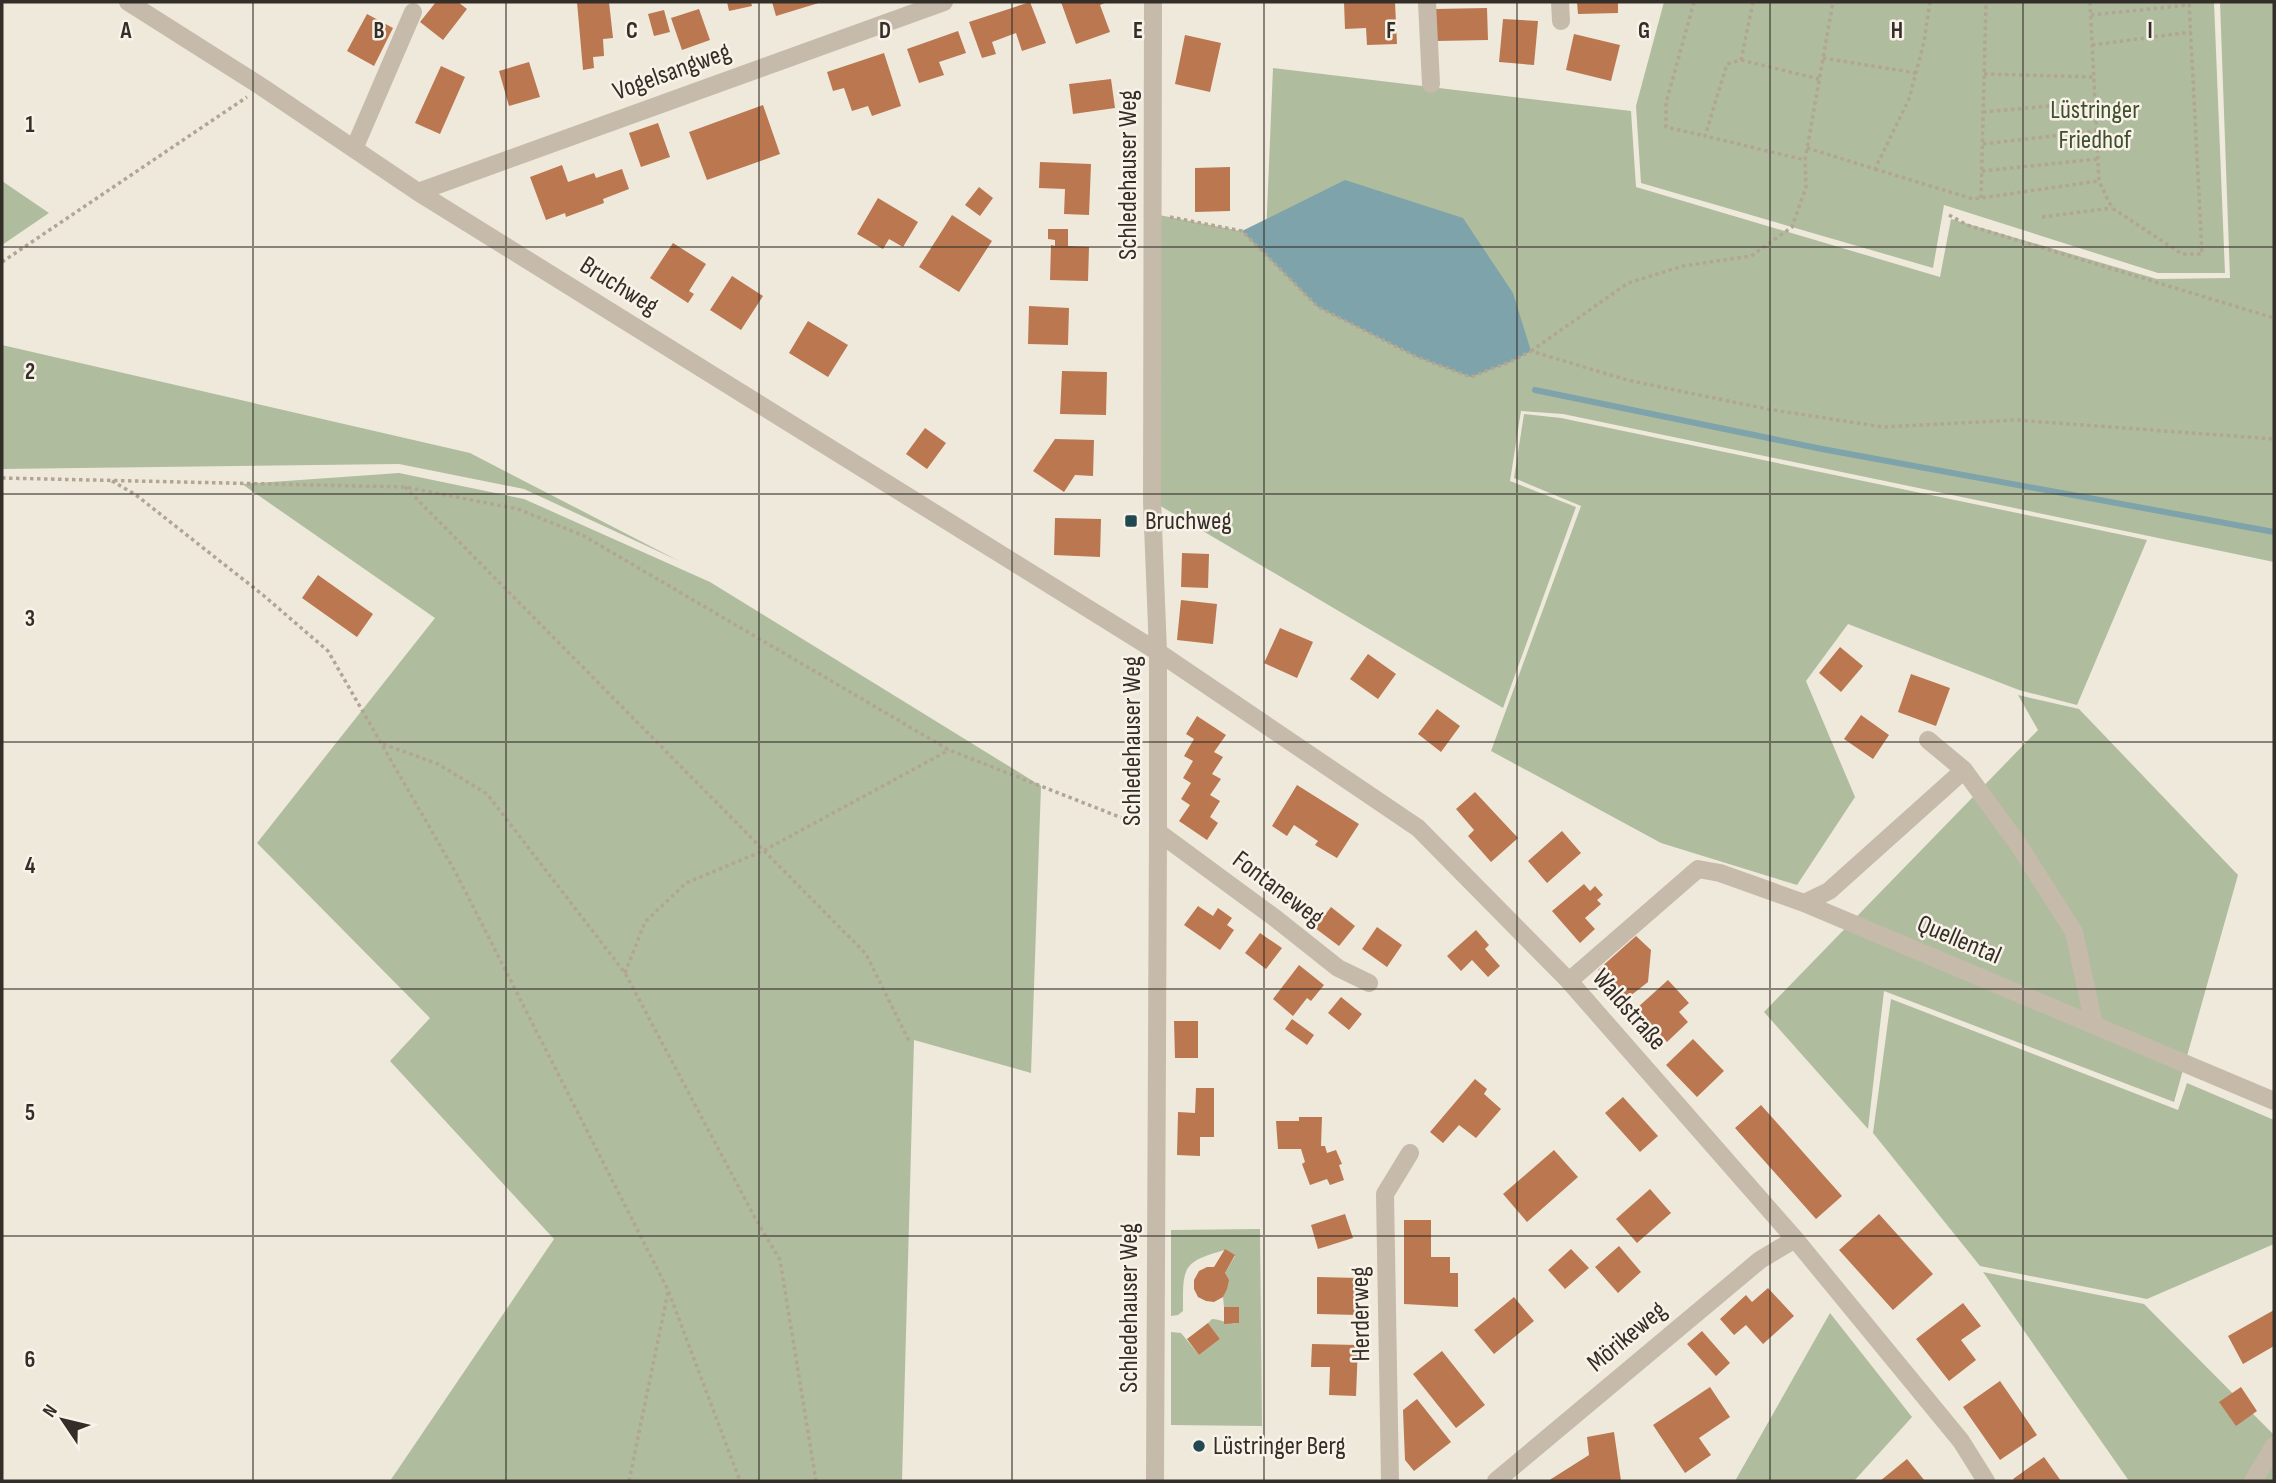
<svg xmlns="http://www.w3.org/2000/svg" width="2276" height="1483" font-family="'Sofia Sans Condensed',sans-serif">
  <rect width="100%" height="100%" fill="#efe9dc"/>
  <path fill="#afbd9e" d="M1664,2H2214L2225,273H2158L1944,205L1933,268L1641,183L1636,106Z
    M2220,2H2274V562L1563,414L1521,411L1510,481L1576,507L1503,708L1152,501L1154,214L1266,236L1273,68L1631,111L1636,187L1940,277L1951,219L2157,279L2230,278Z
    M2,181L49,213L2,245Z
    M2,345L470,453L679,561L524,489L399,464L2,469Z
    M1524,414L1561,418L2147,540L2077,705L2019,690L1848,624L1806,681L1855,797L1797,885L1661,843L1491,751L1581,506L1514,478Z
    M399,473L524,499L710,582L1041,786L1031,1073L914,1040L902,1481H390L554,1239L390,1061L430,1018L257,843L435,618L242,484Z
    M2018,695L2079,709L2238,875L2174,1102L1884,991L1868,1129L1764,1012L2038,730Z
    M1891,999L2178,1110L2187,1083L2274,1120V1244L2147,1299L1980,1266L1873,1133Z
    M1260,1229L1262,1426L1171,1425V1332L1181,1333L1199,1355L1220,1339L1208,1323L1212,1319C1222,1319 1227,1325 1239,1323V1307H1224L1223,1297L1228,1281L1225,1273L1235,1256L1225,1250C1181,1262 1183,1268 1183,1311L1178,1315L1171,1316V1230Z
    M1983,1272L2144,1304L2274,1435V1481H2129Z
    M1830,1313L1912,1417L1854,1481H1735Z"/>
  <path fill="#7ea3aa" d="M1345,180L1463,218L1513,293L1531,351L1512,361L1471,377L1417,357L1318,307L1242,231Z"/>
  <g fill="none" stroke-linecap="round" stroke-linejoin="round">
    <path stroke="#7ea3aa" stroke-width="6" d="M1535,390L1822,449L2274,532"/>
  </g>
  <path fill="#ba7750" d="M436,2H458L467,9L443,40L420,22Z
    M577,2H609L613,38L603,39L604,56L593,57L594,68L583,70Z
    M727,2H751L752,6L729,11Z
    M772,2H822L776,16Z
    M1030,2L1046,43L1022,51L1016,33L992,42L996,54L982,58L969,22Z
    M1061,2H1107L1100,5L1110,32L1076,44Z
    M1344,2H1395L1397,44L1367,45L1366,28L1345,29Z
    M1577,2H1618V13L1578,14Z
    M1487,8L1488,40L1436,41L1435,9Z
    M699,9L710,40L682,50L671,18Z
    M664,10L670,32L654,36L648,14Z
    M367,14L393,28L374,66L347,51Z
    M1503,19L1538,21L1534,65L1499,62Z
    M958,31L966,53L939,62L944,75L919,83L907,49Z
    M1574,34L1620,45L1611,81L1566,70Z
    M1185,35L1221,43L1210,92L1175,84Z
    M884,53L901,106L872,116L868,106L852,111L844,88L833,91L827,72Z
    M529,62L540,97L509,106L499,71Z
    M441,66L465,77L440,134L415,123Z
    M1111,79L1115,108L1073,114L1069,84Z
    M763,105L780,154L707,180L689,132Z
    M658,123L670,157L641,167L629,133Z
    M1040,162L1091,164L1089,215L1064,214L1065,189L1039,188Z
    M562,165L568,182L594,173L596,178L622,169L629,189L603,199L604,203L566,217L565,213L546,220L530,177Z
    M1230,167V211L1195,212V168Z
    M979,187L993,198L980,216L965,205Z
    M878,198L918,222L903,247L889,239L883,249L857,234Z
    M952,215L992,241L959,292L919,267Z
    M1048,229H1068V246L1089,247L1088,281L1050,280L1051,245L1055,246V240L1048,239Z
    M673,243L706,264L689,291L694,294L688,303L650,278Z
    M732,276L763,296L741,330L710,310Z
    M1029,306L1069,308L1068,345L1028,344Z
    M808,321L848,345L828,377L789,353Z
    M1062,371L1107,372L1106,415L1060,414Z
    M925,428L946,443L927,469L906,454Z
    M1055,439L1094,440L1093,476L1075,475L1064,492L1033,471Z
    M1055,518L1101,519L1100,557L1054,555Z
    M1182,553L1209,554L1208,588L1181,587Z
    M318,575L373,614L357,637L302,598Z
    M1181,600L1217,604L1213,644L1177,640Z
    M1280,628L1313,642L1297,678L1264,663Z
    M1840,647L1863,666L1841,692L1819,673Z
    M1368,654L1396,674L1378,699L1350,679Z
    M1911,674L1950,688L1936,726L1898,712Z
    M1437,709L1460,726L1441,752L1418,734Z
    M1861,715L1889,735L1873,759L1844,739Z
    M1197,716L1226,735L1214,752L1223,757L1212,774L1221,779L1210,795L1220,801L1210,817L1218,823L1207,840L1179,821L1190,805L1181,799L1191,783L1183,778L1193,761L1184,756L1194,739L1186,734Z
    M1297,785L1359,824L1337,858L1315,845L1318,841L1294,825L1287,836L1272,826Z
    M1475,792L1518,838L1491,862L1468,836L1474,830L1456,809Z
    M1562,831L1581,853L1547,883L1528,861Z
    M1584,884L1590,891L1595,886L1603,895L1597,900L1601,904L1585,918L1595,929L1580,943L1552,911Z
    M1198,906L1213,916L1218,908L1232,918L1227,925L1234,930L1220,950L1184,925Z
    M1331,907L1355,926L1339,946L1315,928Z
    M1377,927L1402,945L1387,967L1362,949Z
    M1476,930L1489,945L1485,949L1500,966L1488,977L1472,960L1461,971L1447,956Z
    M1260,933L1282,948L1266,969L1245,953Z
    M1636,936L1651,950L1648,982L1625,1000L1598,970Z
    M1299,965L1324,985L1311,1001L1307,998L1293,1016L1273,999Z
    M1668,980L1689,1003L1679,1012L1688,1022L1667,1042L1637,1008Z
    M1341,997L1362,1014L1349,1030L1328,1013Z
    M1292,1019L1314,1035L1307,1045L1285,1029Z
    M1174,1021H1198V1058H1175Z
    M1693,1039L1724,1071L1697,1097L1666,1065Z
    M1475,1079L1487,1089L1484,1094L1501,1109L1476,1138L1459,1125L1443,1143L1430,1132Z
    M1196,1088H1214V1137H1200V1156L1177,1155L1178,1112L1195,1113Z
    M1623,1097L1658,1136L1640,1152L1605,1113Z
    M1761,1105L1842,1196L1816,1219L1735,1128Z
    M1299,1117H1322L1321,1146H1325L1327,1153L1336,1150L1342,1164L1339,1165L1344,1180L1330,1185L1327,1179L1310,1185L1302,1164L1305,1162L1301,1149H1278L1276,1121H1299Z
    M1554,1150L1578,1177L1527,1222L1503,1194Z
    M1650,1189L1671,1213L1637,1243L1616,1219Z
    M1345,1214L1353,1238L1318,1249L1311,1225Z
    M1879,1214L1933,1274L1893,1310L1839,1250Z
    M1404,1220H1431V1257H1450V1273H1458V1307L1404,1304Z
    M1619,1246L1641,1272L1618,1293L1595,1267Z
    M1225,1249L1235,1255L1225,1273L1229,1280L1227,1289L1223,1297L1214,1302L1206,1301L1198,1297L1194,1289V1280L1199,1271L1207,1267H1214Z
    M1571,1249L1589,1268L1565,1289L1548,1270Z
    M1317,1277L1359,1278L1358,1315L1317,1314Z
    M1768,1288L1794,1316L1763,1344L1746,1325L1734,1335L1720,1319L1746,1295L1752,1302Z
    M1514,1297L1534,1321L1494,1354L1474,1330Z
    M1963,1303L1981,1326L1961,1340L1976,1360L1949,1381L1916,1339Z
    M1224,1307H1239V1323L1224,1324Z
    M2274,1310V1346L2243,1364L2228,1336Z
    M1208,1323L1220,1339L1199,1355L1187,1339Z
    M1702,1331L1730,1363L1716,1376L1687,1344Z
    M1312,1344L1358,1345L1356,1396L1329,1395L1330,1367H1311Z
    M1442,1351L1485,1405L1456,1428L1413,1374Z
    M2000,1381L2037,1435L2000,1460L1963,1407Z
    M1710,1387L1730,1417L1699,1438L1711,1455L1685,1473L1653,1425Z
    M2241,1387L2257,1411L2236,1426L2219,1402Z
    M1417,1399L1451,1442L1414,1471L1405,1460L1403,1410Z
    M1614,1432L1621,1481H1548L1589,1455L1587,1437Z
    M2044,1457L2061,1481H2015L2013,1479Z
    M1907,1459L1925,1481H1880Z"/>
  <g fill="none" stroke-linecap="round" stroke-linejoin="round">
    <path stroke="#b2a594" stroke-width="3.5" stroke-dasharray="3.5 3.5" stroke-linecap="butt" d="M1694,2L1666,103V127L1705,136
      M1753,2L1741,60L1727,64L1705,136L1805,160L1833,2
      M2090,2L2099,181L2112,208L2182,254H2202L2189,2
      M2091,15L2189,5
      M2092,45L2191,32
      M1823,58L1916,73
      M1741,60L1819,79
      M1984,74L2093,77
      M1983,112L2095,102
      M1983,144L2096,131
      M1807,148L1875,169L1909,99L1924,42L1930,2
      M1875,169L1973,199L2098,181
      M1982,171L2098,159
      M1981,198L1986,2
      M1949,215L1967,225L2274,318
      M1170,217L1242,231L1318,307L1417,357L1471,377L1512,361L1531,351L1627,380L1767,409L1883,427L2016,420L2274,439
      M2042,217L2112,208
      M2,262L247,97
      M1531,351L1628,283L1683,266L1751,256L1792,227L1806,187L1805,160
      M2,478L405,487L518,509L584,536L949,750L1140,825
      M112,481L136,495L263,595L328,651L457,875L668,1290L740,1481
      M405,487L866,954L909,1041
      M383,744L438,764L487,794L625,973L754,1216L780,1260L816,1481
      M625,973L645,922L686,883L763,851L949,750
      M629,1481L668,1292"/>
    <path stroke="#c6baaa" stroke-width="18" d="M128,2L262,87L418,192L1158,652L1418,828L1569,981L1795,1239L1961,1441L1986,1481
      M1153,2L1152,501L1158,652V832L1155,1481
      M1427,2L1431,84
      M1560,2L1561,21
      M354,149L413,12
      M418,192L944,2
      M1928,740L1964,770L2018,844L2074,932L2094,1025
      M1158,832L1275,918L1338,968L1369,983
      M1804,903L1829,891L1964,770
      M1569,981L1698,869L1720,873L1804,903L2274,1101
      M1390,1481L1385,1194L1410,1153
      M1496,1481L1760,1260L1795,1239
      M2253,1481L2274,1446"/>
  </g>
  <path fill="none" stroke="#342e28" stroke-width="2" stroke-opacity="0.55" d="M253,2V1481M506,2V1481M759,2V1481M1012,2V1481M1264,2V1481M1517,2V1481M1770,2V1481M2023,2V1481M2,247H2274M2,494H2274M2,742H2274M2,989H2274M2,1236H2274"/>
  <g fill="#224952" stroke="#f8f2e8" stroke-width="2.5">
    <rect x="1124" y="514" width="14" height="14" rx="3.5"/>
    <circle cx="1199" cy="1446" r="7"/>
  </g>
  <g text-anchor="middle" dominant-baseline="central" stroke-width="5" stroke-linejoin="round" paint-order="stroke">
    <g font-size="26" fill="#342e28" stroke="#f8f2e8">
      <text transform="translate(672 72) rotate(-20)">Vogelsangweg</text>
      <text transform="translate(1128 175) rotate(-90)">Schledehauser Weg</text>
      <text transform="translate(619 286) rotate(32)">Bruchweg</text>
      <text transform="translate(1132 741) rotate(-90)">Schledehauser Weg</text>
      <text transform="translate(1278 889) rotate(37)">Fontaneweg</text>
      <text transform="translate(1959 940) rotate(23)">Quellental</text>
      <text transform="translate(1629 1010) rotate(49)">Waldstraße</text>
      <text transform="translate(1129 1308) rotate(-90)">Schledehauser Weg</text>
      <text transform="translate(1361 1314) rotate(-91)">Herderweg</text>
      <text transform="translate(1627 1337) rotate(-40)">Mörikeweg</text>
    </g>
    <g font-size="26" fill="#40502f" stroke="#f8f2e8">
      <text x="2095" y="110">Lüstringer<tspan x="2095" dy="30">Friedhof</tspan></text>
    </g>
    <g font-size="26" fill="#342e28" stroke="#f8f2e8" text-anchor="start">
      <text x="1145" y="521">Bruchweg</text>
      <text x="1213" y="1446">Lüstringer Berg</text>
    </g>
  </g>
  <g font-size="23" text-anchor="middle" font-weight="bold" fill="#342e28" stroke="#f8f2e8" stroke-width="5" stroke-linejoin="round" paint-order="stroke">
    <text x="126" y="38">A</text>
    <text x="379" y="38">B</text>
    <text x="632" y="38">C</text>
    <text x="885" y="38">D</text>
    <text x="1138" y="38">E</text>
    <text x="1391" y="38">F</text>
    <text x="1644" y="38">G</text>
    <text x="1897" y="38">H</text>
    <text x="2150" y="38">I</text>
    <text x="30" y="132">1</text>
    <text x="30" y="379">2</text>
    <text x="30" y="626">3</text>
    <text x="30" y="873">4</text>
    <text x="30" y="1120">5</text>
    <text x="30" y="1367">6</text>
  </g>
  <rect width="2276" height="1483" fill="none" stroke="#342e28" stroke-width="7"/>
  <g transform="translate(63 1420) rotate(305)" stroke="#f8f2e8" stroke-width="5" paint-order="stroke">
  <path d="M0-5L12 26L0 18L-12 26Z" fill="#342e28"/>
  <text y="-10" font-size="19" font-weight="bold" text-anchor="middle" fill="#342e28">N</text>
  </g>
</svg>
